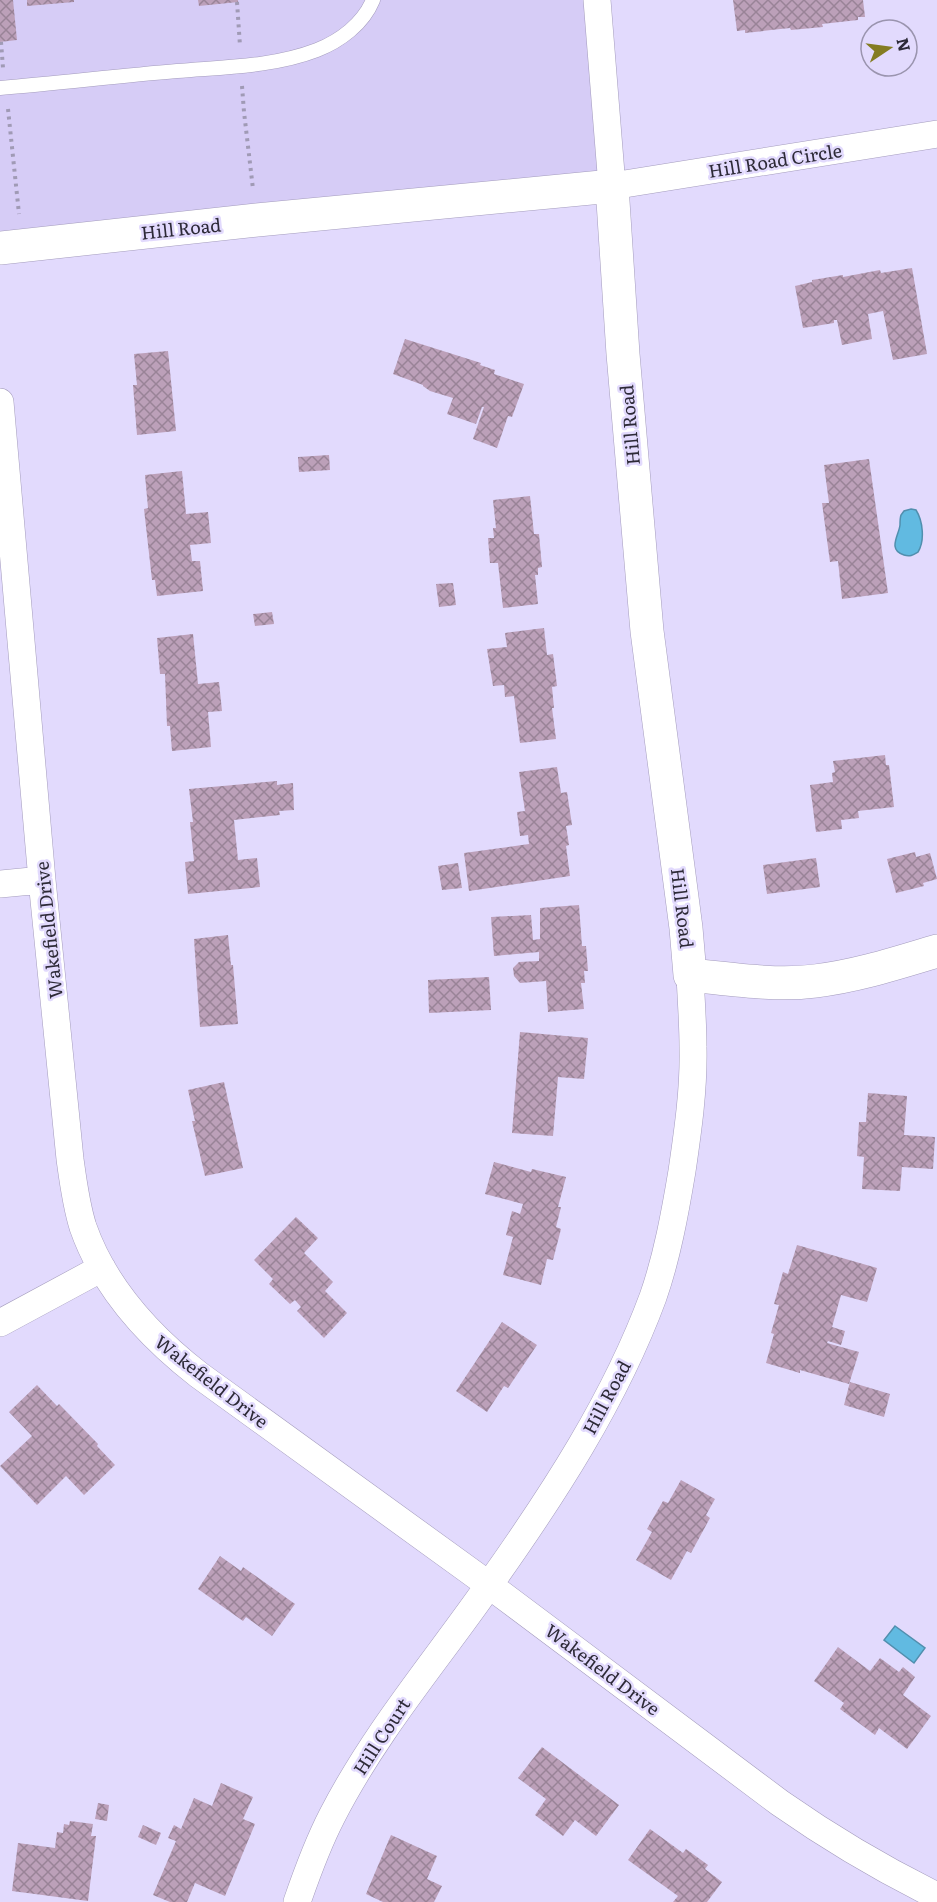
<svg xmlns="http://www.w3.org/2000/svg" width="937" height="1902" font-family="Literata,serif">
  <defs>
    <pattern id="building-cross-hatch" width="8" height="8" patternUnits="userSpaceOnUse" patternTransform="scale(1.5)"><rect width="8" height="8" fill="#bca0b9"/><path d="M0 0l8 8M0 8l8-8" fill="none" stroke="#998397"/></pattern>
  </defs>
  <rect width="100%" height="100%" fill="#e2dafd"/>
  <path fill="#d6ccf6" d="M0,0H597L612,186L0,248Z"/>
  <path fill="#61bae1" stroke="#518fae" stroke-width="1.5" d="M911,509L916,510C923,521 925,541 918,552C913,555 910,557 904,555C887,550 899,535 900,525C900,521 900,518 901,515L904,511Z
    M895,1626L925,1648L914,1663L884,1640Z"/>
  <path fill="url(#building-cross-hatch)" d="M0,0H13L17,40L0,42Z
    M27,0H74V2L27,6Z
    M198,0H238V2L199,6Z
    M733,0H863L865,17H858V20L822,24L823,27L791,30L790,28L745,33V30L737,31Z
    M912,268L927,354L893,360L883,311L868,314L872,339L842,345L837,320H834V323L803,328L795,286L812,282V280L843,275V277L880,270L881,273Z
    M405,339L481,363L480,365L495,370L494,374L524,384L512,417L508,416L497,448L473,439L484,407H482L476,424L447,414L453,398L430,391L423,386V385L393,374Z
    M168,351L176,431L137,435L133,385H137L134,354Z
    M329,455L330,470L299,472L298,457Z
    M869,459L888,593L842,599L838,561L830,562L822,503H829L824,465Z
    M182,471L186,514L208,512L211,543L190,545L192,561H200L203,591L157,596L155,580H152L144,509L148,508L145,475Z
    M530,496L534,534H539L542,567L538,568V575H535L538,604L503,608L498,563H490L488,538H494L493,528H496L493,500Z
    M453,583L456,605L439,607L436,584Z
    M272,612L274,624L255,626L253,614Z
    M544,628L547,655L553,654L557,686L552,687L554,708H552L556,739L520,743L514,696L505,697L504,685L493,686L487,649L507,647L505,633Z
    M193,634L198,684L219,682L222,711L208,712L211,747L172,751L170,726H167L165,674H160L157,638Z
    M885,755L886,765H889L894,807L858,811L859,818L841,820L842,829L816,832L810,785L833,782L832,773L835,772L833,761Z
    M557,767L561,793L567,792L572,825L566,826L569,845L566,846L570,876L469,891L464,853L529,844L528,835L520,836L517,812L525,811L519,772Z
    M277,781V785L293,783L294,810L279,811L280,815L234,820L238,860L257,858L260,887L188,894L185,862L194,861L190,822H193L189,789Z
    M915,852L916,857L930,853L937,879L923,883L924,886L896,893L887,859Z
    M816,858L820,887L767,894L763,865Z
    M458,863L462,888L442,890L438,866Z
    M579,905L582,946H586L588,971H584L585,983H581L584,1009L548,1012L546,981L520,983L514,976L513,968L519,962L539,961V952L494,956L491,917L531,915L533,940L540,939V908Z
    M228,935L231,965H233L238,1024L200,1027L194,939Z
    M489,977L491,1010L429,1013L428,980Z
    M520,1032L588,1038L584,1079L558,1077L553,1136L512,1133Z
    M224,1082L243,1168L205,1176L192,1121H195L188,1090Z
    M868,1093L907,1096L904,1135L935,1137L933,1169L902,1167L900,1191L862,1189L864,1157L857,1156L859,1122H866Z
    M494,1162L531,1172L532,1169L566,1177L558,1207H561L556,1227L561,1229L553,1260L547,1259L541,1285L503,1275L513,1237L506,1235L512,1211L520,1214L523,1204L485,1194Z
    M296,1217L318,1238L304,1253L333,1282L325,1291L347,1313L324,1338L297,1311L301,1307L295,1300L290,1304L269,1284L273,1279L254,1260Z
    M797,1245L877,1268L867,1302L841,1295L832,1327L845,1331L841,1345L828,1341L827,1343L859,1352L849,1384L800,1370V1373L766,1363L774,1334L771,1333L779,1305L774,1304L783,1272L788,1274Z
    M502,1322L537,1345L508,1388L504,1386L487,1412L456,1391Z
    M850,1382L890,1394L884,1417L844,1405Z
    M37,1385L57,1406L59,1404L98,1444L97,1446L115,1465L84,1495L66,1476L37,1505L0,1466L32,1436L9,1412Z
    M681,1480L715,1499L706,1515L710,1518L691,1553L687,1551L671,1580L636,1560L652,1532L647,1529L663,1501L668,1503Z
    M220,1556L241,1571L243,1567L295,1604L272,1636L246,1617L243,1621L198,1589Z
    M838,1647L870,1671L880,1658L899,1672L903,1667L915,1677L903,1695L931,1716L907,1749L879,1728L875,1735L840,1709L844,1703L814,1681Z
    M542,1747L619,1805L596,1836L575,1820L563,1836L535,1815L546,1799L518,1778Z
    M221,1783L253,1797L243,1819L255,1824L225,1896L195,1883L187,1902H170L153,1895L176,1841L168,1838L174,1825L181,1829L194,1798L212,1806Z
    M98,1803L109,1805L107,1821L95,1819Z
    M70,1821L93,1824L91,1836H96L88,1901L12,1891L18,1843L55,1848L57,1832L63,1833L64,1824L69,1825Z
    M143,1825L161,1833L156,1845L138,1837Z
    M650,1829L683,1853L686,1849L708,1865L705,1869L722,1882L707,1902H673L678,1896L628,1860Z
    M391,1835L437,1856L427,1879L442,1886L434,1902H383L366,1894Z"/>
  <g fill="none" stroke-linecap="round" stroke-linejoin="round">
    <g stroke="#a49cbd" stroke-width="15">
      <path id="service" d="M0,88C59,83 118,76 177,71C223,67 273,67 317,50C340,41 363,24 373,0"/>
    </g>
    <g stroke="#a49cbd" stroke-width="28">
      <path id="minor" d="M597,0L612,186L937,134
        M0,402L42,880L70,1159C73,1181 76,1205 83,1227C104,1287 150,1337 199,1375L489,1585L780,1803C830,1838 882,1869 937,1896
        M0,884L42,880
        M0,1323L102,1268
        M297,1902C307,1873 318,1843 332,1816C375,1732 436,1661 489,1585C553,1495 615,1400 653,1297C667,1257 675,1213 682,1171C688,1130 694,1088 693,1047C693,1023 691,999 690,975"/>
    </g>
    <g stroke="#a49cbd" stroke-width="34">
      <path id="tertiary" d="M0,248L257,220L612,186L623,354L647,631L686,928L690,975C731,979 774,986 815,981C857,976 897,963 937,951"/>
    </g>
    <path stroke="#a09ab5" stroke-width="4" stroke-dasharray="3 4.5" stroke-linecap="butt" d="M237,2L240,46
      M1,42L3,68
      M242,86L244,112L253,189
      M8,109L19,214"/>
    <use href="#service" stroke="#fff" stroke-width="14"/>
    <use href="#minor" stroke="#fff" stroke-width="27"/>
    <use href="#tertiary" stroke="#fff" stroke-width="33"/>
  </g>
  <g text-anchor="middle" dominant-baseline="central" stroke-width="5" stroke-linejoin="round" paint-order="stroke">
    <g font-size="18" fill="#2d2a37" stroke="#e2dafd">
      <text transform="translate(775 160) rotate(-9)">Hill Road Circle</text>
      <text transform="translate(181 228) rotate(-6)">Hill Road</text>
      <text transform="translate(629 425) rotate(-95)">Hill Road</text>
      <text transform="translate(683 908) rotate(83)">Hill Road</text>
      <text transform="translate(48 930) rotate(-96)">Wakefield Drive</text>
      <text transform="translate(212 1381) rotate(38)">Wakefield Drive</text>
      <text transform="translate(606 1397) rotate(-62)">Hill Road</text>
      <text transform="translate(603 1669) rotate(37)">Wakefield Drive</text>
      <text transform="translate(381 1736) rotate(-57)">Hill Court</text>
    </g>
  </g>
  <g transform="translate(889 48) rotate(77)"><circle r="28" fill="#e2dafd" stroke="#9a94ae" stroke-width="1.5"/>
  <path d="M0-4.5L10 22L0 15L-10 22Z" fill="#847c22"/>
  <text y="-9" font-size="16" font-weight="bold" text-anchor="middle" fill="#2d2a37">N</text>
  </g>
</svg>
